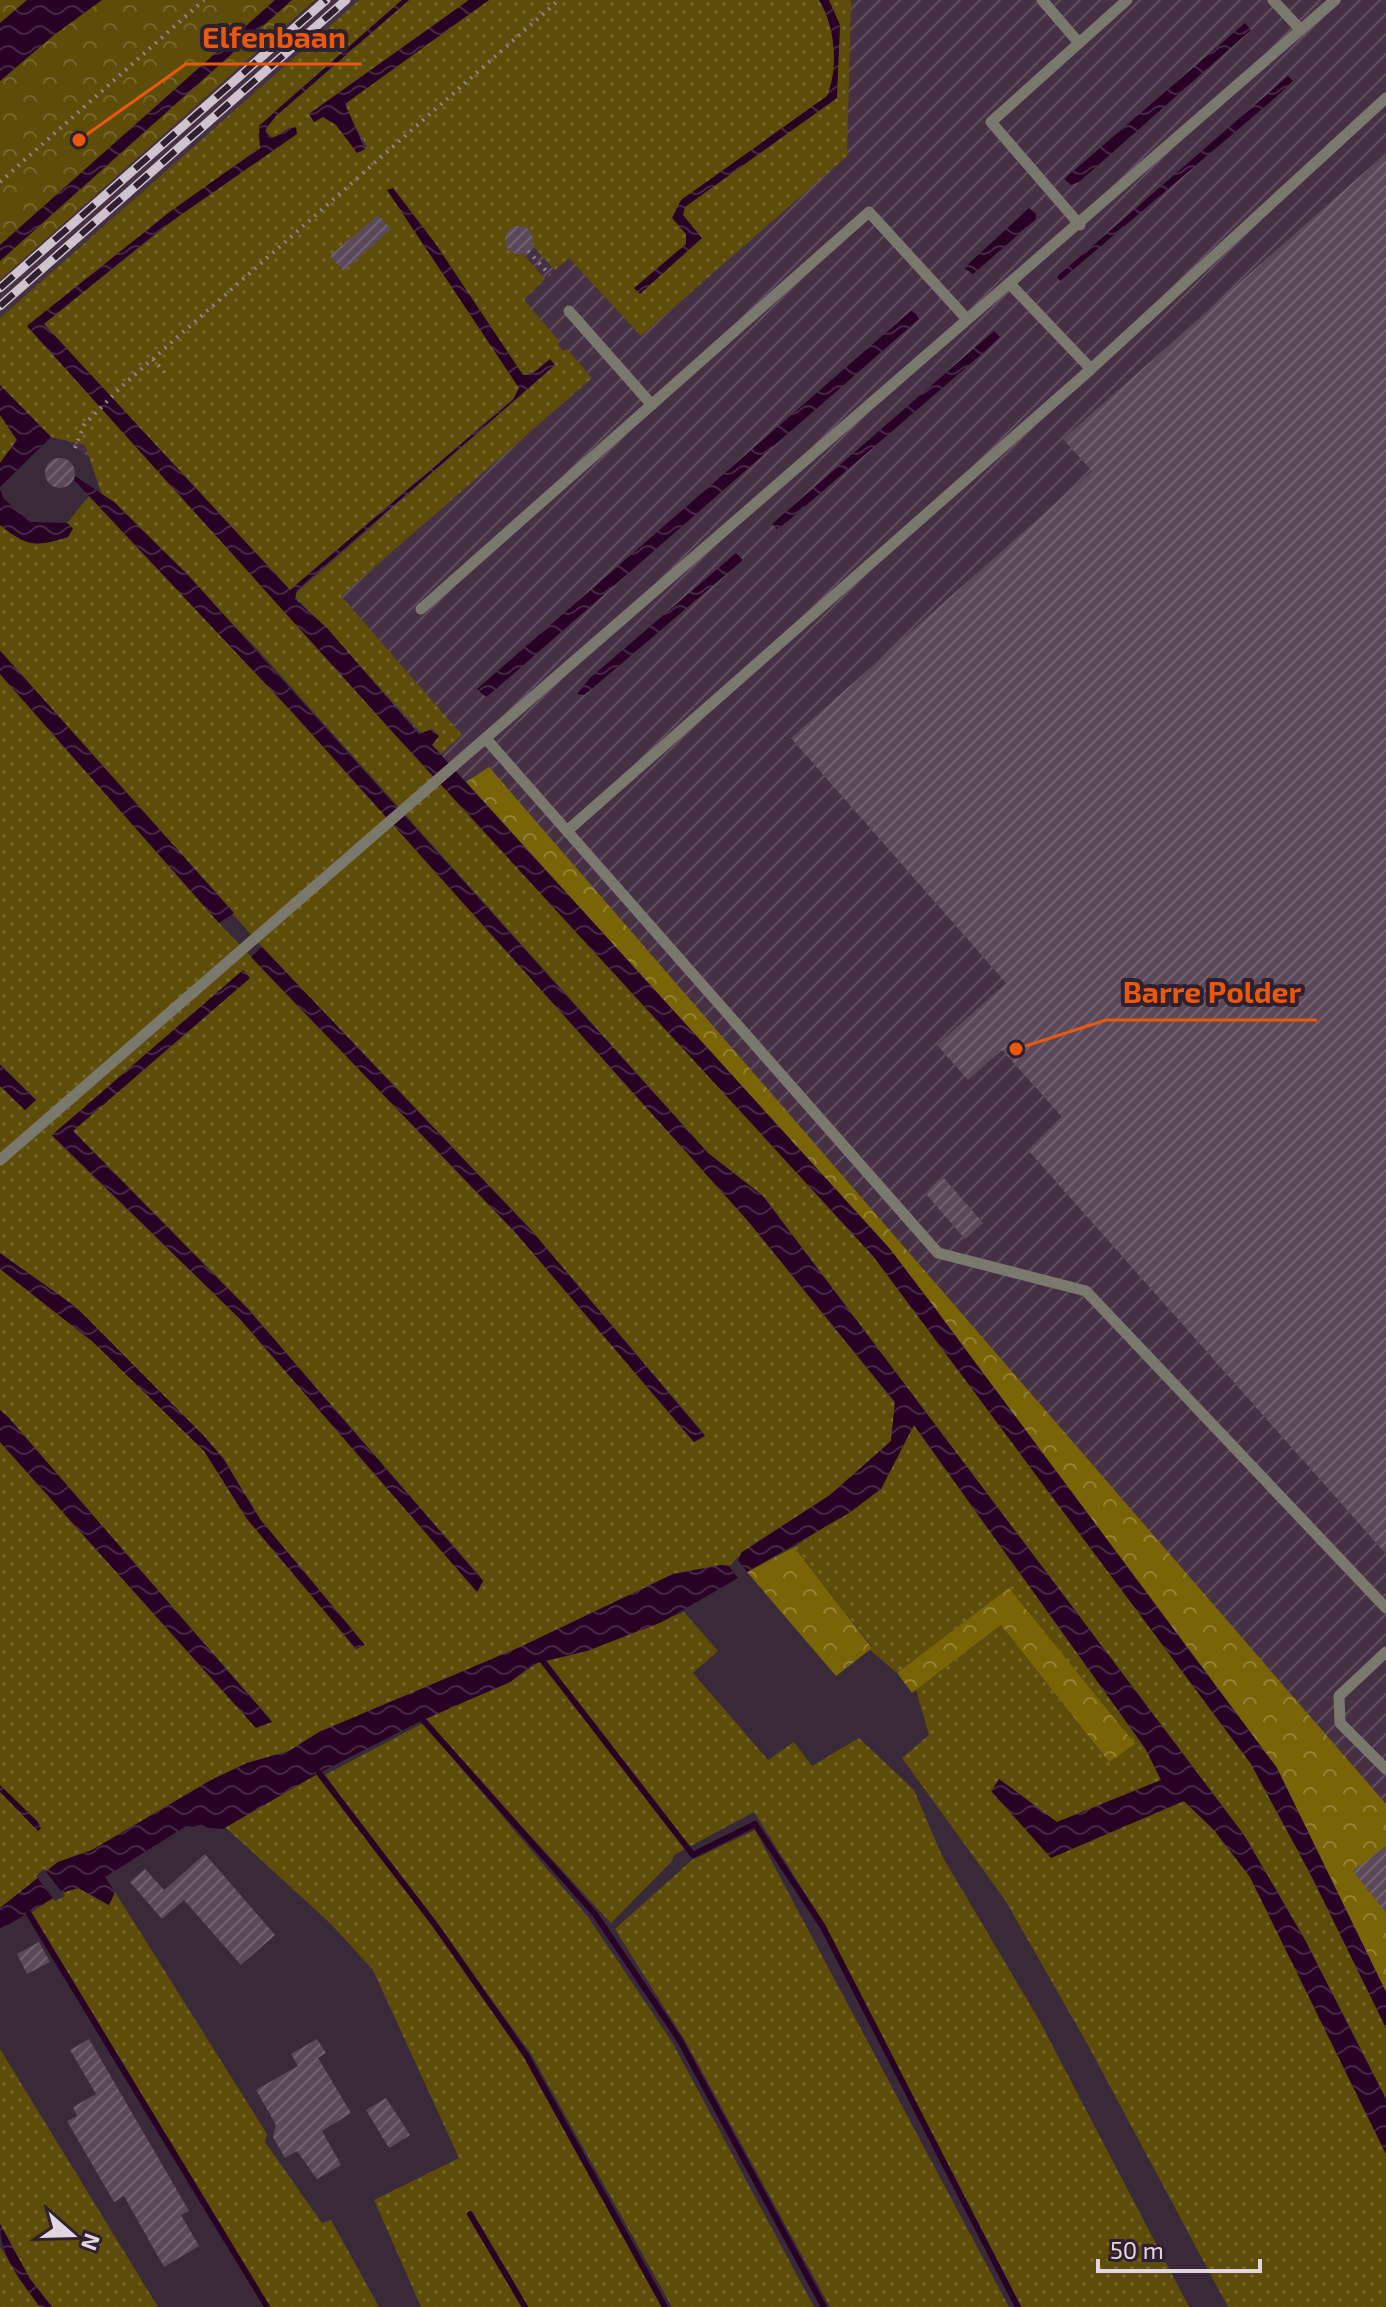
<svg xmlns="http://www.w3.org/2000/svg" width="1386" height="2307" font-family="'Exo 2',sans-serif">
  <defs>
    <pattern id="industrial-furrows" width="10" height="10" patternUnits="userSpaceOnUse" patternTransform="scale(2)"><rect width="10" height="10" fill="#463043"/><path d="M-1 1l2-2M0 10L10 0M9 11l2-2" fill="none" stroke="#604d5e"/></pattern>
    <pattern id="grass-dots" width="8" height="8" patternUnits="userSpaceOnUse" patternTransform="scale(2)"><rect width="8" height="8" fill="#5d4d09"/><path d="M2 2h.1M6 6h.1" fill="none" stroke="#74662d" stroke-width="1.8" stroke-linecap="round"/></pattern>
    <pattern id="forest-crowns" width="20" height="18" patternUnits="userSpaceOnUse" patternTransform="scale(2)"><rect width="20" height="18" fill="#7a6506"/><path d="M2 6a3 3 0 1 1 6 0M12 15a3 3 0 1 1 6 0" fill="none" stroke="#938136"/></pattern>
    <pattern id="park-crowns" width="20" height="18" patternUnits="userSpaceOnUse" patternTransform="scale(2)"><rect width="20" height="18" fill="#5d4d09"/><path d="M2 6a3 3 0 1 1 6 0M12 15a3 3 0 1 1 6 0" fill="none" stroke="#74662d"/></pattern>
    <pattern id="water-waves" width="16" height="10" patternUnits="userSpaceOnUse" patternTransform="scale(2)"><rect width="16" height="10" fill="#270225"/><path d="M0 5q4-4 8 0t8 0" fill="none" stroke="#462644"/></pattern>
    <pattern id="building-hatch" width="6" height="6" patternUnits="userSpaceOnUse" patternTransform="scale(2)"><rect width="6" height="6" fill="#5b4959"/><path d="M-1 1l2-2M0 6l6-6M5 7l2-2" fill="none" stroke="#726271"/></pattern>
  </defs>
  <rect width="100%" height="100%" fill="#3a2938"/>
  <path fill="#463043" d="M316,0H359L0,318V279Z"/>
  <path fill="url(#industrial-furrows)" d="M436,0H1386V1992L1345,1912L154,506L22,407L27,401L1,370L319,136Z"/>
  <path fill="url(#grass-dots)" fill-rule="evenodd" d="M359,0H402L273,113L258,134L261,148L171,211L27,326L873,1256L918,1313L1251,1764L1312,1877L1386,2028V2099L1305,1940L1244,1835L763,1196L708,1153L258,650L114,502L103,498L85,445L51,437L0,385V318Z
    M409,0H469L309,114L314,122L323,117C340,122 346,142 361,152L367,146L345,110L347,102L489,0H851L847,156L641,336L569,258L555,270L533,246L523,254L545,279L524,300L560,342L558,344L563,351L567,349L592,378L341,596L462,735L441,754L294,595L555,365L523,375L416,219L421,241L513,375L519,388L517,395L290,590L43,324L291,127L273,138L266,132L267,126L276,116Z
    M0,415L17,440L0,463Z
    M89,496L293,713L748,1221L895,1403L891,1441L883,1449L830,1495L743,1552L729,1566L721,1565L319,1732L289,1751L247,1763L211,1780L92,1850L58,1862L0,1908V1442L255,1727L272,1721L0,1410V1086L25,1110L36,1100L0,1064V674L219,923L515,1232L694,1442L705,1435L531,1230L262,947L0,651V525C28,547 35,547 68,537L73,529L67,523ZM250,978L72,1130L248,1309L483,1580L478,1592L240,1319L52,1136Z
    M913,1424L1145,1748L1162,1780L1214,1830L1250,1877L1386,2154V2307H1228L1089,2047L1005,1900L902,1758L929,1735L916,1690L1001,1625L1109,1762L1134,1744L1009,1589L897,1673L870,1650L872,1647L794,1547L881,1489Z
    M684,1612L718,1651L693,1673L768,1760L794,1742L812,1766L859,1738L914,1790L942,1856L1038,2018L1189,2307H1018L825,1925L754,1812L674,1855L672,1861L611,1923L423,1720L510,1682L542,1660L587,1651Z
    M423,1723L588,1917L672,2042L814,2307H672L530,2052L325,1775Z
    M319,1773L435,1927L525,2056L663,2307H421L374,2200L459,2158L373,1970L331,1924L225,1827Z
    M755,1830L1009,2307H830L687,2044L615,1929L692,1860Z
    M78,1888L109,1905L115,1892L267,2134L265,2142L322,2223L331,2220L379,2307H263L29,1914L61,1893Z
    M0,2049L158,2307H52L30,2279L0,2224Z
    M0,2247L40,2307H0Z"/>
  <path fill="url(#forest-crowns)" d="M489,767L1386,1804V1992L1277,1768L931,1303L890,1249L466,782Z
    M794,1547L872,1648L836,1676L747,1572Z
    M1009,1588L1135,1744L1109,1762L1001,1625L912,1693L897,1673Z"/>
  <path fill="url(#park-crowns)" d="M0,0H315L0,280Z"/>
  <path fill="url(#water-waves)" d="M27,0H102L54,35L0,81V23Z
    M275,0H292L0,261V245Z
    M402,0H409L276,116L265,130L269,138C280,138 285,127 296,127L297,134L162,228L44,324L290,590L513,400L519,388L387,190L393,188L435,243L523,375H531L550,359L555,365L297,590L295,599L327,628L419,734L432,729L439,736L432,745L890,1249L931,1303L1277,1768L1386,1992V2028L1312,1877L1251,1764L873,1256L388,727L27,326L171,211L260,148L259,126Z
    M469,0H489L345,104L365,149L357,153L336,125L323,117L314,122L309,114Z
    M819,0H829L840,25L837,98L685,207L683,215L702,238L640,294L634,288L686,244V234L672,218L681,200L827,96C839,67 835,26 819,0Z
    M1245,23L1251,30L1079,182L1071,185L1064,179Z
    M1288,76L1293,81L1276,97L1060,281L1057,277L1060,274Z
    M1029,208L1036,214V219L973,274L964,268Z
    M913,309L919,319L496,689L486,697L477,689Z
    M994,331L1000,337L984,352L788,521L777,529L772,524Z
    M0,385L51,437L0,487L3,498L30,522L67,523L73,528L68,537C35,547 28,547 0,525V463L17,440L0,415Z
    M75,476L114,502L188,575L708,1153L763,1196L1244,1835L1305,1940L1386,2099V2154L1250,1877L1214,1830L1184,1801L1051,1858L991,1791L999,1779L1057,1822L1161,1780L1145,1748L914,1425L881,1489L849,1513L747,1572L738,1560L742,1552L830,1495L891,1441L895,1402L748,1221L293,713L74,480Z
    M736,553L743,560L594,687L584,695L577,694L590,678Z
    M0,651L4,655L234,913L219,923L0,674Z
    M262,947L531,1230L705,1436L694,1442L515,1232L251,957Z
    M243,970L250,978L73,1131L248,1309L483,1581L477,1592L240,1319L52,1135Z
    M0,1065L36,1100L25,1110L0,1086Z
    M0,1253L76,1307L203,1435L223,1458L260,1519L365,1645L356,1649L247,1519L204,1451L93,1342L0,1269Z
    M0,1410L8,1417L272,1722L256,1728L0,1442Z
    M721,1565L729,1566L738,1578L662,1622L587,1651L533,1664L510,1682L423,1720L319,1773L223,1829L186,1826L105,1877L115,1892L109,1905L78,1888L61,1893L0,1930V1908L58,1862L92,1850L211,1780L247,1763L289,1751L319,1732L520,1647L673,1574Z
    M0,1785L37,1821L41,1828L38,1831L0,1792Z
    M0,2224L30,2279L52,2307H40C21,2281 0,2257 0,2224Z"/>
  <path fill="#3a2938" d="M44,1869L65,1896L55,1901L36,1876Z"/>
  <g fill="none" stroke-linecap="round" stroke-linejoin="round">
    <path stroke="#270225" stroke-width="6" d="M542,1660L693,1855L755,1824L823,1927L1018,2307
      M423,1720L595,1914L679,2039L824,2307
      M319,1773L436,1926L526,2055L665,2307
      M29,1914L267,2307
      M470,2214L525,2307"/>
  </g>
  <path fill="url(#building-hatch)" d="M1386,153V1554L1028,1150L1063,1118L1002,1050L968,1080L937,1045L1006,983L791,738L1092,471L1063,439Z
    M378,215L391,229L344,271L330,256Z
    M505 240a14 14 0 1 1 28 0a14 14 0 1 1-28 0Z
    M45 473a15 15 0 1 1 30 0a15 15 0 1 1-30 0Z
    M944,1178L983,1223L965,1239L926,1194Z
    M1386,1846V1913L1353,1871Z
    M205,1854L275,1935L241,1965L184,1900L162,1919L130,1882L145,1869L164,1890Z
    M39,1942L50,1962L27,1974L17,1954Z
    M89,2039L189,2211L181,2215L199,2246L164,2267L124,2196L114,2202L67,2121L77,2116L73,2107L96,2094L70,2050Z
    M317,2039L326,2053L318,2058L351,2113L322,2131L341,2165L317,2179L297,2151L285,2158L273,2137L276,2125L256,2090L298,2066L291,2054Z
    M386,2098L410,2135L389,2148L366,2110Z"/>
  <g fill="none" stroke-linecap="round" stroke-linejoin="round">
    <path stroke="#90828e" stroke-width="4" stroke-dasharray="2 6" stroke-linecap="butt" d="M0,182L204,0
      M528,251L550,275
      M153,359L164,372
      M75,448L84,425L121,387L559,0"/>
    <path stroke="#7b786e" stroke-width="11" d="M1042,0L1079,43
      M1273,0L1300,29
      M1080,225L991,122L1127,0
      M569,311L652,405
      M1091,369L1386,98
      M421,609L869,212L966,318
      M487,740L938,1253L1086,1291L1386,1608
      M567,831L1091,369L1009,283
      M0,1160L1335,0
      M1386,1652L1339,1696L1340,1723L1386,1769"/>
    <g stroke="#cfc3cd" stroke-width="9">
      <path id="rail" d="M0,288L326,0
        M0,306L346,0"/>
    </g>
    <use href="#rail" stroke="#301f2e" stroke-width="6" stroke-dasharray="18" stroke-linecap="butt"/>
  </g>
  <path fill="none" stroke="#e8590c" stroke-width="3" d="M79 140L186 64H362M1016 1049L1106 1020H1317"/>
  <g fill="#e8590c" stroke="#301f2e" stroke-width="3">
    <circle cx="79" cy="140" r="8"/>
    <circle cx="1016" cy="1049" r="8"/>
  </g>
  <g font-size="30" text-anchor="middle" font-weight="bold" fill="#e8590c" stroke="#301f2e" stroke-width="8" stroke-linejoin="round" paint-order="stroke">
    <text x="274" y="48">Elfenbaan</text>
    <text x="1212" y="1003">Barre Polder</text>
  </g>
  <g transform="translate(72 2235) rotate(110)" stroke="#301f2e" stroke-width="6" paint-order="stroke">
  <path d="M0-6L14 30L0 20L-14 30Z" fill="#e2d7e0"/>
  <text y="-12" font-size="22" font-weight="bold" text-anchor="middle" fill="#e2d7e0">N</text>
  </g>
  <path d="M1098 2259v12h162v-12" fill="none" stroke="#e2d7e0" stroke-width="4"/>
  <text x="1110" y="2259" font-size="24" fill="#e2d7e0" stroke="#301f2e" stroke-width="6" paint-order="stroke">50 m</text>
</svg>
